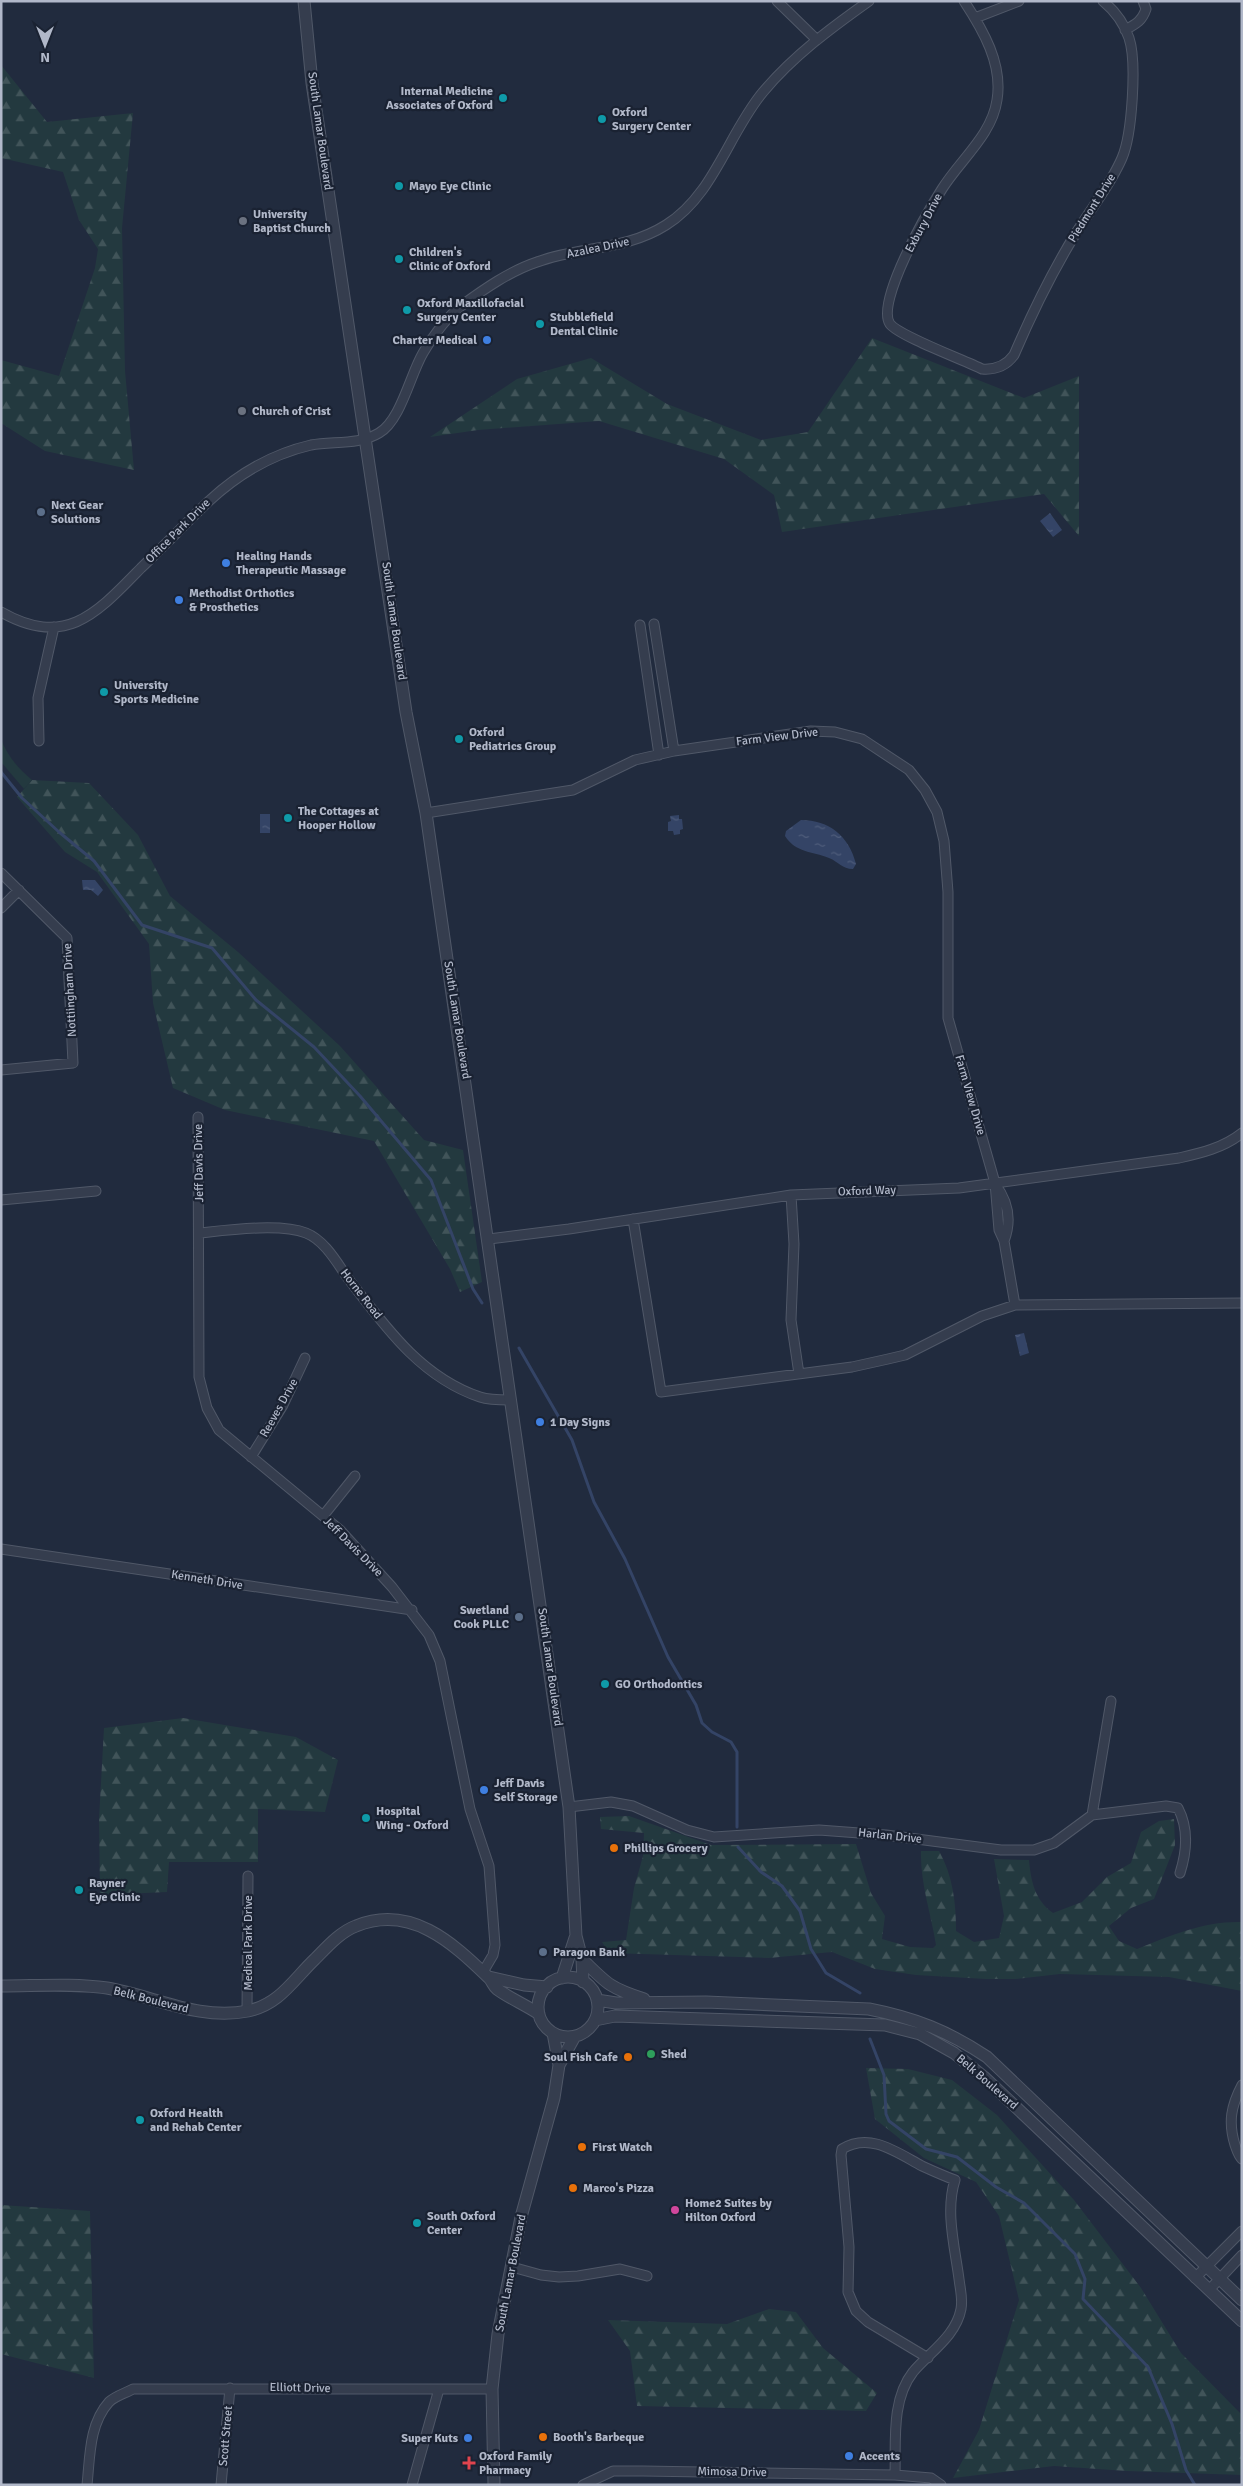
<svg xmlns="http://www.w3.org/2000/svg" width="1243" height="2486" font-family="Signika,sans-serif">
  <defs>
    <pattern id="forest-firs" width="22" height="20" patternUnits="userSpaceOnUse" patternTransform="scale(1.25)"><rect width="22" height="20" fill="#23393f"/><path d="M5 1l3.5 6h-7zM16 11l3.5 6h-7z" fill="#415459"/></pattern>
    <pattern id="water-ripples" width="26" height="14" patternUnits="userSpaceOnUse" patternTransform="scale(1.25)"><rect width="26" height="14" fill="#344466"/><path d="M2 4q2-2 4 0t4 0M15 11q2-2 4 0t4 0" fill="none" stroke="#4f5d7b"/></pattern>
  </defs>
  <rect width="100%" height="100%" fill="#212b3e"/>
  <path fill="url(#forest-firs)" d="M1,65L47,122L133,113L122,228L125,371L134,470L45,451L1,423V360L59,376L95,268L98,249L79,220L63,172L1,158Z
    M872,338L1024,398L1079,376V536L1044,494L782,532L774,495L724,459L599,421L478,430L430,437L517,379L591,358L667,404L761,440L808,432Z
    M32,780L89,783L138,835L170,896L238,952L340,1046L424,1140L463,1150L482,1282L460,1292L450,1269L374,1141L225,1110L173,1088L153,1003L149,944L97,872L65,852L17,797Z
    M183,1718L296,1737L338,1760L325,1812L258,1809V1862H169L167,1892L100,1895L99,1819L104,1728Z
    M629,1816L711,1845L856,1844L871,1893L885,1916L882,1939L910,1947L933,1948L936,1945C931,1913 920,1883 921,1851H939C953,1876 956,1903 956,1931L974,1942L999,1938L1004,1916L994,1859L1029,1860C1031,1882 1035,1900 1053,1913L1082,1902L1107,1877L1131,1863L1141,1832L1159,1821L1174,1819L1175,1845L1154,1899L1131,1908L1109,1926L1119,1941L1137,1949C1172,1935 1204,1921 1242,1922V1991L1169,1977L1060,1974L1015,1979H986L916,1975L875,1969L832,1952L769,1958L609,1953L602,1942L626,1940L634,1888L643,1856L644,1833L601,1829L600,1817Z
    M866,2068L908,2069L952,2080L997,2115L1074,2200L1141,2288L1181,2353L1242,2415V2475L1127,2471L1054,2466L953,2478L979,2430L1019,2300L999,2216L976,2182L924,2158L875,2119Z
    M1,2205L90,2211L94,2378L1,2354Z
    M769,2309L796,2312L823,2348L877,2393L866,2411L637,2406L630,2351L608,2320L727,2324Z"/>
  <path fill="#23393f" d="M1,739C8,757 18,768 32,780L24,789L1,762Z"/>
  <path fill="url(#water-ripples)" d="M1050,513L1062,530L1053,537L1040,521Z
    M260,814H270V833H260Z
    M679,815V819H682L683,829L680,830V834L674,835L673,831H668V822L671,821L670,816Z
    M801,820C829,820 849,836 856,864L853,869C842,869 839,862 829,858C812,851 796,853 785,836L786,831Z
    M82,880H95L103,890L98,896L91,890H83Z
    M1024,1333L1029,1353L1020,1356L1015,1335Z"/>
  <g fill="none" stroke-linecap="round" stroke-linejoin="round">
    <path stroke="#344466" stroke-width="3" d="M1,772L22,798L59,832L94,861L142,925L212,948L256,1000L314,1047L360,1096L431,1180L473,1289L482,1303
      M519,1348L572,1440L594,1502L625,1559L668,1657L696,1705L702,1723L712,1732L731,1742L737,1752V1827
      M738,1847L761,1872L782,1886L800,1911L811,1949L826,1973L860,1993
      M870,2039L884,2075L886,2114L889,2121L926,2149L957,2157L996,2187L1024,2203L1075,2254L1085,2279L1083,2299L1148,2367L1172,2424L1186,2470L1195,2485"/>
    <g stroke="#505868" stroke-width="11">
      <path id="minor" d="M777,1L817,40
        M964,1C983,30 1003,64 997,100C992,135 960,160 942,189C928,211 875,303 890,324C899,336 964,360 982,369C995,370 1006,366 1014,355C1032,313 1052,272 1076,233C1091,208 1110,186 1122,158C1132,135 1137,62 1129,38C1124,23 1115,11 1103,1
        M975,18L1019,1
        M1125,30C1136,24 1142,21 1146,9L1143,1
        M1,612C66,649 97,613 141,568C164,546 186,523 209,501C238,474 272,454 311,445C334,441 359,445 379,433C401,420 410,375 423,353C432,338 447,317 461,306C484,289 510,271 537,262C580,246 625,251 666,225C714,195 728,134 763,92C793,56 831,28 869,1
        M654,624L674,751
        M640,625L659,755
        M39,741L38,698L54,627
        M426,813L573,790L635,760L674,751L811,731L835,732L862,739L909,770L925,790L937,812L944,841L948,892V1018L995,1183L999,1230L1004,1241L1015,1305
        M1,873L67,938L73,1063L1,1070
        M1,908L19,890
        M198,1117L199,1377L207,1408L219,1430L340,1530L392,1587L429,1635L440,1661L470,1809L489,1866L495,1945L493,1955L483,1972
        M995,1184C1008,1201 1012,1220 1004,1241
        M791,1195L794,1244L791,1320L799,1374
        M1,1200L96,1191
        M633,1219L661,1392L852,1367L888,1359L905,1355L982,1316L1015,1305L1242,1303
        M200,1233C228,1230 281,1223 306,1233C324,1240 336,1261 347,1277C384,1325 420,1377 480,1397C489,1400 501,1400 510,1400
        M489,1239L569,1229L791,1195L959,1188L1179,1158C1201,1153 1223,1148 1242,1133
        M251,1457L283,1405L305,1358
        M323,1516L355,1476
        M1,1549L412,1610
        M569,1807L611,1802L633,1806L687,1830L714,1837L819,1830L886,1835L1001,1850H1034L1054,1843L1092,1815L1111,1701
        M1092,1815L1166,1806L1178,1808C1189,1829 1187,1851 1180,1873
        M247,2011L248,1876
        M1242,2085C1231,2106 1228,2122 1235,2145C1237,2150 1238,2155 1242,2159
        M512,2267L541,2275L559,2277L578,2276L620,2269L647,2276
        M1195,2278L1242,2231
        M1209,2290L1242,2255
        M895,2475C896,2442 891,2400 913,2372C930,2352 956,2336 961,2309C963,2299 960,2288 959,2279C955,2248 945,2211 955,2180C944,2176 933,2171 922,2166C896,2152 870,2132 842,2149L841,2155L849,2247L848,2292L856,2311L868,2322L928,2358
        M87,2485C90,2457 89,2424 109,2402C115,2396 126,2393 133,2389H492
        M221,2485L230,2388
        M412,2485L439,2389
        M583,2485L613,2471H643L895,2475L931,2478L941,2485"/>
    </g>
    <g stroke="#505868" stroke-width="13">
      <path id="tertiary" d="M304,1L312,83L406,712L426,813L569,1807L576,1936L582,1959L583,1982
        M582,1959C607,1984 610,1988 644,1999
        M489,1977L524,1985L547,1987
        M538 2007a30 30 0 1 1 60 0a30 30 0 1 1-60 0Z
        M562,1978L575,1938
        M1,1986C36,1986 73,1983 107,1988C154,1996 199,2021 248,2011C280,2004 293,1980 315,1959C327,1947 340,1932 356,1926C410,1904 452,1942 488,1977C492,1980 493,1986 497,1989C509,1998 526,2005 539,2014
        M597,2000L616,2003L706,2002L869,2009C915,2018 948,2031 987,2057L1242,2300
        M595,2020L615,2016L885,2025L920,2034L954,2053L984,2077L1242,2321
        M559,2065L575,2036
        M494,2485L492,2389L498,2334L521,2217L554,2098L559,2065L553,2033"/>
    </g>
    <use href="#minor" stroke="#353d4e" stroke-width="9"/>
    <use href="#tertiary" stroke="#353d4e" stroke-width="11"/>
  </g>
  <g fill="#0f9aa8" stroke="#1a2232" stroke-width="2">
    <circle cx="503" cy="98" r="5"/>
    <circle cx="602" cy="119" r="5"/>
    <circle cx="399" cy="186" r="5"/>
    <circle cx="399" cy="259" r="5"/>
    <circle cx="407" cy="310" r="5"/>
    <circle cx="540" cy="324" r="5"/>
    <circle cx="104" cy="692" r="5"/>
    <circle cx="459" cy="739" r="5"/>
    <circle cx="288" cy="818" r="5"/>
    <circle cx="605" cy="1684" r="5"/>
    <circle cx="366" cy="1818" r="5"/>
    <circle cx="79" cy="1890" r="5"/>
    <circle cx="140" cy="2120" r="5"/>
    <circle cx="417" cy="2223" r="5"/>
  </g>
  <g fill="#6b7280" stroke="#1a2232" stroke-width="2">
    <circle cx="243" cy="221" r="5"/>
    <circle cx="242" cy="411" r="5"/>
  </g>
  <g fill="#3f7fe0" stroke="#1a2232" stroke-width="2">
    <circle cx="487" cy="340" r="5"/>
    <circle cx="226" cy="563" r="5"/>
    <circle cx="179" cy="600" r="5"/>
    <circle cx="540" cy="1422" r="5"/>
    <circle cx="484" cy="1790" r="5"/>
    <circle cx="468" cy="2438" r="5"/>
    <circle cx="849" cy="2456" r="5"/>
  </g>
  <g fill="#5c6f8a" stroke="#1a2232" stroke-width="2">
    <circle cx="41" cy="512" r="5"/>
    <circle cx="519" cy="1617" r="5"/>
    <circle cx="543" cy="1952" r="5"/>
  </g>
  <g fill="#e8710a" stroke="#1a2232" stroke-width="2">
    <circle cx="614" cy="1848" r="5"/>
    <circle cx="628" cy="2057" r="5"/>
    <circle cx="582" cy="2147" r="5"/>
    <circle cx="573" cy="2188" r="5"/>
    <circle cx="543" cy="2437" r="5"/>
  </g>
  <circle fill="#2e9e5b" stroke="#1a2232" stroke-width="2" cx="651" cy="2054" r="5"/>
  <circle fill="#d1479c" stroke="#1a2232" stroke-width="2" cx="675" cy="2210" r="5"/>
  <path fill="#e0444e" stroke="#1a2232" stroke-width="2" d="M466.5 2455.5h5v5h5v5h-5v5h-5v-5h-5v-5h5z"/>
  <g text-anchor="middle" dominant-baseline="central" stroke-width="4.5" stroke-linejoin="round" paint-order="stroke">
    <g font-size="12" font-weight="bold" fill="#b1b8c9" stroke="#1a2232" text-anchor="start">
      <text x="493" y="91" text-anchor="end">Internal Medicine<tspan x="493" dy="14">Associates of Oxford</tspan></text>
      <text x="612" y="112">Oxford<tspan x="612" dy="14">Surgery Center</tspan></text>
      <text x="409" y="186">Mayo Eye Clinic</text>
      <text x="253" y="214">University<tspan x="253" dy="14">Baptist Church</tspan></text>
      <text x="409" y="252">Children's<tspan x="409" dy="14">Clinic of Oxford</tspan></text>
      <text x="417" y="303">Oxford Maxillofacial<tspan x="417" dy="14">Surgery Center</tspan></text>
      <text x="550" y="317">Stubblefield<tspan x="550" dy="14">Dental Clinic</tspan></text>
      <text x="477" y="340" text-anchor="end">Charter Medical</text>
      <text x="252" y="411">Church of Crist</text>
      <text x="51" y="505">Next Gear<tspan x="51" dy="14">Solutions</tspan></text>
      <text x="236" y="556">Healing Hands<tspan x="236" dy="14">Therapeutic Massage</tspan></text>
      <text x="189" y="593">Methodist Orthotics<tspan x="189" dy="14">&amp; Prosthetics</tspan></text>
      <text x="114" y="685">University<tspan x="114" dy="14">Sports Medicine</tspan></text>
      <text x="469" y="732">Oxford<tspan x="469" dy="14">Pediatrics Group</tspan></text>
      <text x="298" y="811">The Cottages at<tspan x="298" dy="14">Hooper Hollow</tspan></text>
      <text x="550" y="1422">1 Day Signs</text>
      <text x="509" y="1610" text-anchor="end">Swetland<tspan x="509" dy="14">Cook PLLC</tspan></text>
      <text x="615" y="1684">GO Orthodontics</text>
      <text x="494" y="1783">Jeff Davis<tspan x="494" dy="14">Self Storage</tspan></text>
      <text x="376" y="1811">Hospital<tspan x="376" dy="14">Wing - Oxford</tspan></text>
      <text x="624" y="1848">Phillips Grocery</text>
      <text x="89" y="1883">Rayner<tspan x="89" dy="14">Eye Clinic</tspan></text>
      <text x="553" y="1952">Paragon Bank</text>
      <text x="661" y="2054">Shed</text>
      <text x="618" y="2057" text-anchor="end">Soul Fish Cafe</text>
      <text x="150" y="2113">Oxford Health<tspan x="150" dy="14">and Rehab Center</tspan></text>
      <text x="592" y="2147">First Watch</text>
      <text x="583" y="2188">Marco's Pizza</text>
      <text x="685" y="2203">Home2 Suites by<tspan x="685" dy="14">Hilton Oxford</tspan></text>
      <text x="427" y="2216">South Oxford<tspan x="427" dy="14">Center</tspan></text>
      <text x="553" y="2437">Booth's Barbeque</text>
      <text x="458" y="2438" text-anchor="end">Super Kuts</text>
      <text x="479" y="2456">Oxford Family<tspan x="479" dy="14">Pharmacy</tspan></text>
      <text x="859" y="2456">Accents</text>
    </g>
    <g font-size="12" fill="#b1b8c9" stroke="#1a2232">
      <text transform="translate(320 131) rotate(82)">South Lamar Boulevard</text>
      <text transform="translate(1092 208) rotate(-58)">Piedmont Drive</text>
      <text transform="translate(924 223) rotate(-62)">Exbury Drive</text>
      <text transform="translate(598 248) rotate(-12)">Azalea Drive</text>
      <text transform="translate(178 531) rotate(-45)">Office Park Drive</text>
      <text transform="translate(394 621) rotate(82)">South Lamar Boulevard</text>
      <text transform="translate(777 737) rotate(-7)">Farm View Drive</text>
      <text transform="translate(70 990) rotate(-93)">Nottiingham Drive</text>
      <text transform="translate(457 1020) rotate(81)">South Lamar Boulevard</text>
      <text transform="translate(970 1095) rotate(74)">Farm View Drive</text>
      <text transform="translate(199 1163) rotate(-91)">Jeff Davis Drive</text>
      <text transform="translate(867 1191) rotate(-2)">Oxford Way</text>
      <text transform="translate(361 1294) rotate(52)">Horne Road</text>
      <text transform="translate(279 1408) rotate(-61)">Reeves Drive</text>
      <text transform="translate(353 1547) rotate(45)">Jeff Davis Drive</text>
      <text transform="translate(207 1580) rotate(9)">Kenneth Drive</text>
      <text transform="translate(550 1667) rotate(82)">South Lamar Boulevard</text>
      <text transform="translate(890 1836) rotate(6)">Harlan Drive</text>
      <text transform="translate(248 1943) rotate(-90)">Medical Park Drive</text>
      <text transform="translate(151 2000) rotate(14)">Belk Boulevard</text>
      <text transform="translate(987 2082) rotate(41)">Belk Boulevard</text>
      <text transform="translate(511 2273) rotate(-79)">South Lamar Boulevard</text>
      <text transform="translate(300 2388) rotate(1)">Elliott Drive</text>
      <text transform="translate(226 2436) rotate(-85)">Scott Street</text>
      <text transform="translate(732 2472) rotate(1)">Mimosa Drive</text>
    </g>
  </g>
  <rect width="1243" height="2486" fill="none" stroke="#b1b8c9" stroke-width="5"/>
  <g transform="translate(45 45) rotate(180)" stroke="#1a2232" stroke-width="4" paint-order="stroke">
  <path d="M0-4L9 19L0 12L-9 19Z" fill="#b1b8c9"/>
  <text y="-8" font-size="14" font-weight="bold" text-anchor="middle" fill="#b1b8c9">N</text>
  </g>
</svg>
